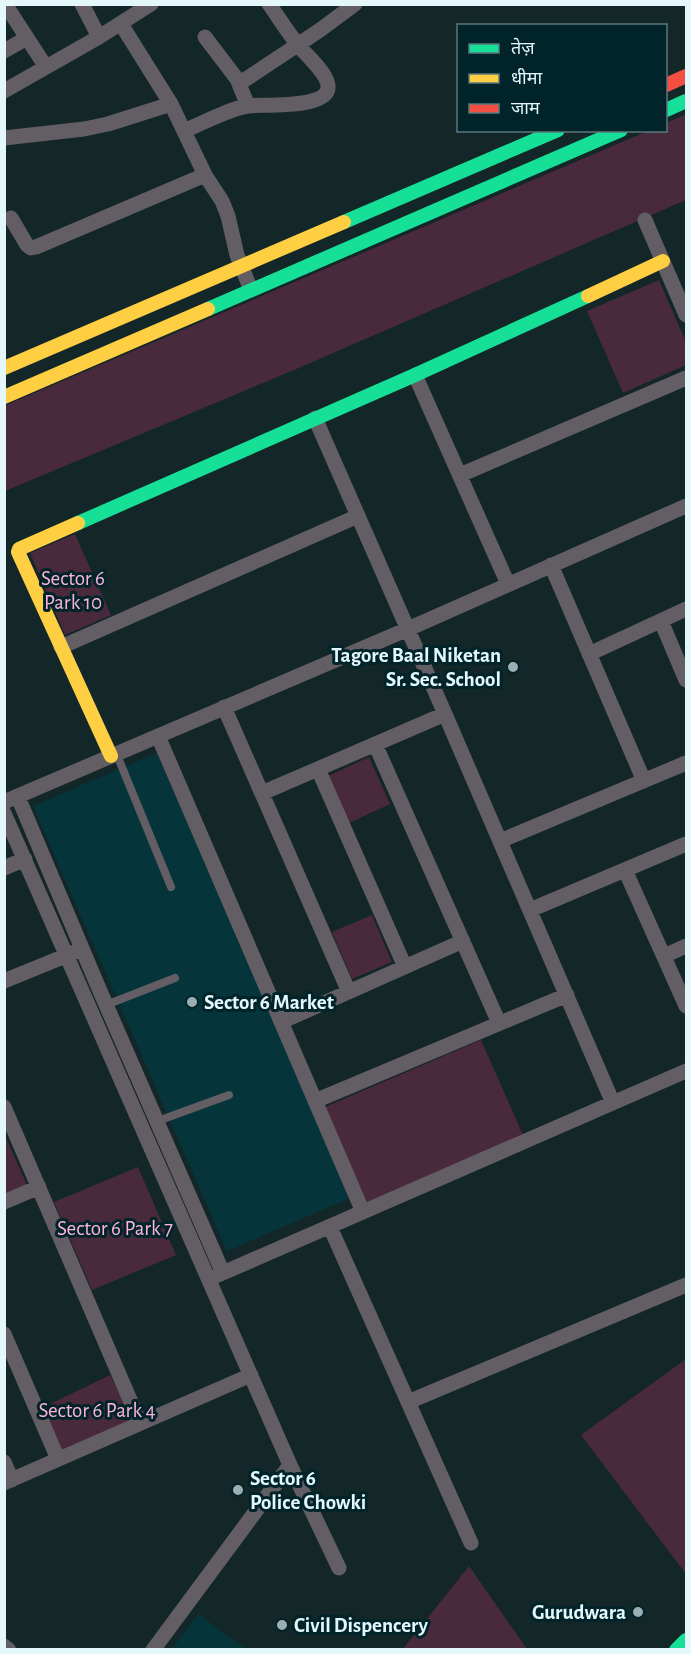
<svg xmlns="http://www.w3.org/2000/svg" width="691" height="1654" font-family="'Alegreya Sans','Noto Sans Devanagari',sans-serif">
  <rect width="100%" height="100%" fill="#132729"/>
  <path fill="#05353b" d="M157,753L350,1198L227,1251L33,806Z
    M198,1614L246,1649H172Z"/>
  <path fill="#49293c" d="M686,114V200L287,373L5,491L4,406L648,131L666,130V123Z
    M659,280L686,342V365L623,393L587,311Z
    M75,534L111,615L65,635L30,553Z
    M369,757L390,804L349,823L328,776Z
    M372,915L392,962L352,979L332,932Z
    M481,1040L523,1135L367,1202L325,1107Z
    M4,1133L27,1185L4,1194Z
    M138,1167L176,1255L92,1290L54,1202Z
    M686,1359V1574L581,1435Z
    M110,1375L134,1422L60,1454L40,1409Z
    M469,1566L527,1649H403Z"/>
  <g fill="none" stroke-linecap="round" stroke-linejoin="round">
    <path stroke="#635d64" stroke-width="8" d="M117,755L171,887
      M106,1005L175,978
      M155,1122L229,1095"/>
    <path stroke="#635d64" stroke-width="15" d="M5,4L46,67
      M82,4L99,37
      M121,24L171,104L205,175L222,201L228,216L237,255L251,290
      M205,37L237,79L248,106
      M4,51L27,38
      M240,83L320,30L355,4
      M4,91L99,37L151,4
      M184,131C203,123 228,109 248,106C263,104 330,109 328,86C328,74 307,56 299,46C288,33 279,18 269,4
      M4,138L84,129L108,124L171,104
      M11,218L27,245L31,248L36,247L205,175
      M645,220L686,315
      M415,375L508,584
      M315,418L445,714L613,1103
      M460,475L686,378
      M551,565L644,781
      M661,621L686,680
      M61,647L358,516
      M589,654L686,609
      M224,707L349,992
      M158,736L363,1212
      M375,744L499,1023
      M318,769L405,967
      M262,793L445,714
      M18,797L100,991L223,1273
      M4,802L408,629L686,506
      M4,813L290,1465L339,1568
      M500,841L686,763
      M4,868L25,859
      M625,870L686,1006
      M530,910L686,844
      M664,956L686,946
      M4,981L75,952
      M281,1022L463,941
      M315,1101L567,995
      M4,1107L140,1423
      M4,1202L39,1187
      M330,1227L471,1543
      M209,1279L686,1071
      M4,1334L58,1459
      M408,1402L686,1285
      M4,1462L12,1480
      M4,1483L251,1375
      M4,1646L9,1650
      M153,1650L290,1465"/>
    <path stroke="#16e098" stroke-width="14" d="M666,110L686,101
      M344,222L558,130
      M208,309L621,130
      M78,523L415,375L588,296
      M676,1650L686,1640"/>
    <path stroke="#ffcf43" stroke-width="14" d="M588,296L663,261
      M4,368L344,222
      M4,397L208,309
      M78,523L19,549L18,552L111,756"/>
    <path stroke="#f24e42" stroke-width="14" d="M666,85L686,76"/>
  </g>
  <g fill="#9baeb2" stroke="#002429" stroke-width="2">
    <circle cx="513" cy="667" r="6"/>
    <circle cx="192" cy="1002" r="6"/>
    <circle cx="238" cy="1490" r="6"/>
    <circle cx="638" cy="1612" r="6"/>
    <circle cx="282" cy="1625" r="6"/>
  </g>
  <g text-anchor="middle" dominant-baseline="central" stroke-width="6" stroke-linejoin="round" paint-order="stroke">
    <g font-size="21" fill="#fdb3da" stroke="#002429">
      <text x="73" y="578">Sector 6<tspan x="73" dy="24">Park 10</tspan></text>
      <text x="115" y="1228">Sector 6 Park 7</text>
      <text x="97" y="1410">Sector 6 Park 4</text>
    </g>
    <g font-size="21" font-weight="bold" fill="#e4f7fb" stroke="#002429" text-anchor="start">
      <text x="501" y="655" text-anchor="end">Tagore Baal Niketan<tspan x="501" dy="24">Sr. Sec. School</tspan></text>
      <text x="204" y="1002">Sector 6 Market</text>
      <text x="250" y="1478">Sector 6<tspan x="250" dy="24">Police Chowki</tspan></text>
      <text x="626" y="1612" text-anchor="end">Gurudwara</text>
      <text x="294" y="1625">Civil Dispencery</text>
    </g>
  </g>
  <rect width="691" height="1654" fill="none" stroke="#e4f7fb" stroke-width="12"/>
  <rect x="457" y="24" width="210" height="108" fill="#002429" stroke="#5b787d" stroke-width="1.5"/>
  <rect x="469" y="44" width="30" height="9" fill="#16e098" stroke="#5b787d" stroke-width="1.5"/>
  <text x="511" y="54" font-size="18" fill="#e4f7fb">तेज़</text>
  <rect x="469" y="74" width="30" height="9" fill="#ffcf43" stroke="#5b787d" stroke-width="1.5"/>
  <text x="511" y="84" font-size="18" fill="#e4f7fb">धीमा</text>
  <rect x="469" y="104" width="30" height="9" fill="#f24e42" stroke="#5b787d" stroke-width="1.5"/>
  <text x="511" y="114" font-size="18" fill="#e4f7fb">जाम</text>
</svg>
